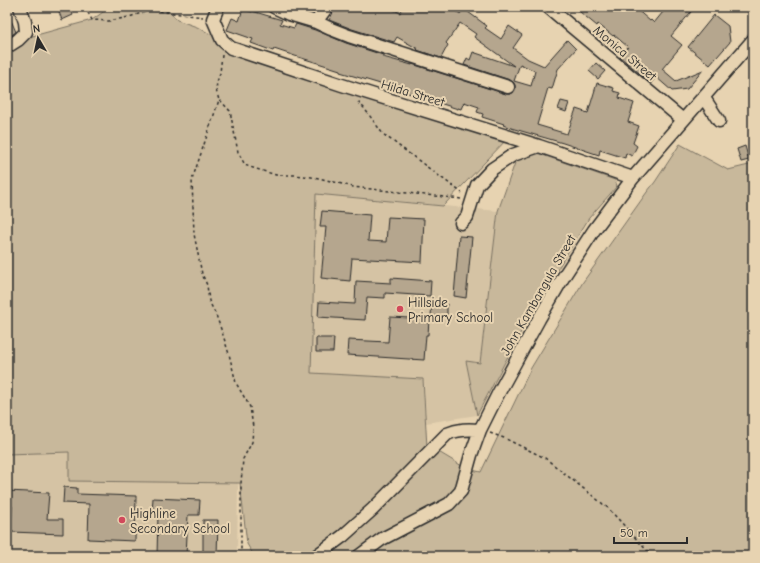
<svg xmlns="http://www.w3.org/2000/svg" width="760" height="563" font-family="'Comic Neue',sans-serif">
  <rect width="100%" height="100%" fill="#e7d3b1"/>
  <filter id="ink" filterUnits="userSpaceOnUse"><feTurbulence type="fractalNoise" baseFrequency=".025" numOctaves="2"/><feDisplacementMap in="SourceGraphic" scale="8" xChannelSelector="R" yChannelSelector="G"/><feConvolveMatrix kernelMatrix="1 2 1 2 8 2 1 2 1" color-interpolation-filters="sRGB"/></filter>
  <g filter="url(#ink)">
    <path fill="#d5c3a4" d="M316,194L498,211L480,363L466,362L477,415L426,423L424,380L311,373Z
      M70,452L69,481L238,483L237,556H7V454Z"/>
    <path fill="#c8b89b" stroke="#7a7263" d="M110,7H166L177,20L197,27L222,40L509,137L443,206L316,194L311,373L423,379L427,447L382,493L331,537L306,556H254L247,544L240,483L69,481V452L7,454V47L18,40L92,20Z
      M680,144L728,170L753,164V556H326C335,550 344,542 352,535C383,509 410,480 437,451L467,469L481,472L531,368L583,282L647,192L655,182Z
      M537,153L615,180L617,186L589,218L533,309L477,415L466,361L480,363L498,211L516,160Z"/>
    <path fill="#b5a68e" stroke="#2b2b2b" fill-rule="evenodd" d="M70,7L73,15L62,20L59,12Z
      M292,7H317L313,13Z
      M336,7H389L400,13L403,7H451L460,14L464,9L487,26L485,28L501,39L509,26L522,35L513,48L528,59L544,66L567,40L576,49L558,69L552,89L548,88L537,125L567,134L576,109L588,113L597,83L614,88L613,91L620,93L619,98L634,103L628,122L639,126L633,143L637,146L632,156L626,153L625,158L600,150L599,155L563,143L511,128L503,125L504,124L482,117L483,114L477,112L479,107L464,102L461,109L458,108V109L377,83L340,72V70L321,64L295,56L274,49L273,51L251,43L253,39L227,30L232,18L239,21L243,9L252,12V11L282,20L280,24L294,28L296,24L315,30L346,43L383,55V57L412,65V64L506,94H510L513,93L515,90V85L513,82L510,80L464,65L467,58L470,60L473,52L514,66L474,37L476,34L460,23L446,43L448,45L441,58L417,50L418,49L397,37L394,42L352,29L329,20ZM520,64L535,71L531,86L514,81Z
      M574,7H634L650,21L651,20L654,23L667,7H695L671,36L682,45L662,69L676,81L703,70L687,89L672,91L656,77L651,83L620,57L628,47L614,35L613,36L598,24L597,26Z
      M7,11L16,32L7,38Z
      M714,15L728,26L730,42L710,65L688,47Z
      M596,63L605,71L598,79L589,71Z
      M561,101L569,103L566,112L558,109Z
      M745,146L749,160L741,162L737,149Z
      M322,211L370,215L368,241L386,242L388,217L424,219L422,262L352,258L350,281L321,278L326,227H320Z
      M459,236L472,237L466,298L454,296Z
      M391,278L431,281L430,296L385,293V298L367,297L365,320L318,317L319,302L355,304L356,281L391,283Z
      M432,303L447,304V317L431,316Z
      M390,317L429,319L428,335H426L424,360L347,355L348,340L388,342Z
      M316,338H334L333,352H316Z
      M64,487L77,488V494L136,496L135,541L88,539L89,504L63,503Z
      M7,491L49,493L47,519H63V534L11,532L12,506H7Z
      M153,498L200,500L199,515H188L186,556H157L158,514L152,513Z
      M203,520H218L217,556H203Z"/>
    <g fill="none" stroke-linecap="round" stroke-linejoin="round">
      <g stroke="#2b2b2b" stroke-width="15">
        <path id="minor" d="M218,7L213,19L222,40L231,48L342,85L539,146L633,178
          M274,7L289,14L316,22L331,29L349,36L508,87
          M548,7L683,120
          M316,22L327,7
          M7,47L18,40L26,32L25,22L20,7
          M704,98L719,121
          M461,223L467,217L477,185L492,169L513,155L539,146
          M316,556L343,536L373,509L447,434C458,429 468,429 480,430
          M359,556L382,539L449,504L461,491L471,455L480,430L498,394L539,319L564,276L594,230L633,178L753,40"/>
      </g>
      <path stroke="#2b2b2b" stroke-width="1.5" stroke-dasharray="3 3" stroke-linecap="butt" d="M85,7L92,20L109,21L129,17L151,10L203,17
        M222,55L220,73L217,82L216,90L219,100L192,180L194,234L202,274L207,285L209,301L216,315L222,332L229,354L236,383L250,407L253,427L252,442L243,459L241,483V556
        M220,100L230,111L238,152L245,165L250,167L276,175H295L319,178L353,187L462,199
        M358,102L364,108L383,134L462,193
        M490,433L504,438L545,458L608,508L652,556"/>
      <use href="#minor" stroke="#e7d3b1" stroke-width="12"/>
    </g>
  </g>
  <g fill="#d1495b" stroke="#e7d3b1" stroke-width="1.5">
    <circle cx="400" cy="309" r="4"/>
    <circle cx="122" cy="520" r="4"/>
  </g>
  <g text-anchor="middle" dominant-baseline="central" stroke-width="4" stroke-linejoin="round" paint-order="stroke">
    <g font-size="13" fill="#2b2b2b" stroke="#e7d3b1">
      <text transform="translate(625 53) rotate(40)">Monica Street</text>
      <text transform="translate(413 93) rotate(17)">Hilda Street</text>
      <text transform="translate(538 295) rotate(-60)">John Kambangula Street</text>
    </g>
    <g font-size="13" fill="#2b2b2b" stroke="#e7d3b1" text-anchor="start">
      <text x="408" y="302">Hillside<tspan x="408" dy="15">Primary School</tspan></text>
      <text x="130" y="513">Highline<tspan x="130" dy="15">Secondary School</tspan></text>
    </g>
  </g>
  <rect width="760" height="563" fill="none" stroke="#e7d3b1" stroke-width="24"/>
  <rect x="12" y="12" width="736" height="539" fill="none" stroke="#2b2b2b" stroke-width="1.5" filter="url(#ink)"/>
  <g transform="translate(38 38) rotate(351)" stroke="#e7d3b1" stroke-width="3" paint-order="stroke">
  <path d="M0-3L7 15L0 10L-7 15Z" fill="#2b2b2b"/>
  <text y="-6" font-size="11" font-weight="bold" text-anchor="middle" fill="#2b2b2b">N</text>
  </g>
  <path d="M614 537v6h73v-6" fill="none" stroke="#2b2b2b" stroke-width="2"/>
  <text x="620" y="537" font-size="12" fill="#2b2b2b" stroke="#e7d3b1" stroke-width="3" paint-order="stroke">50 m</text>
</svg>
